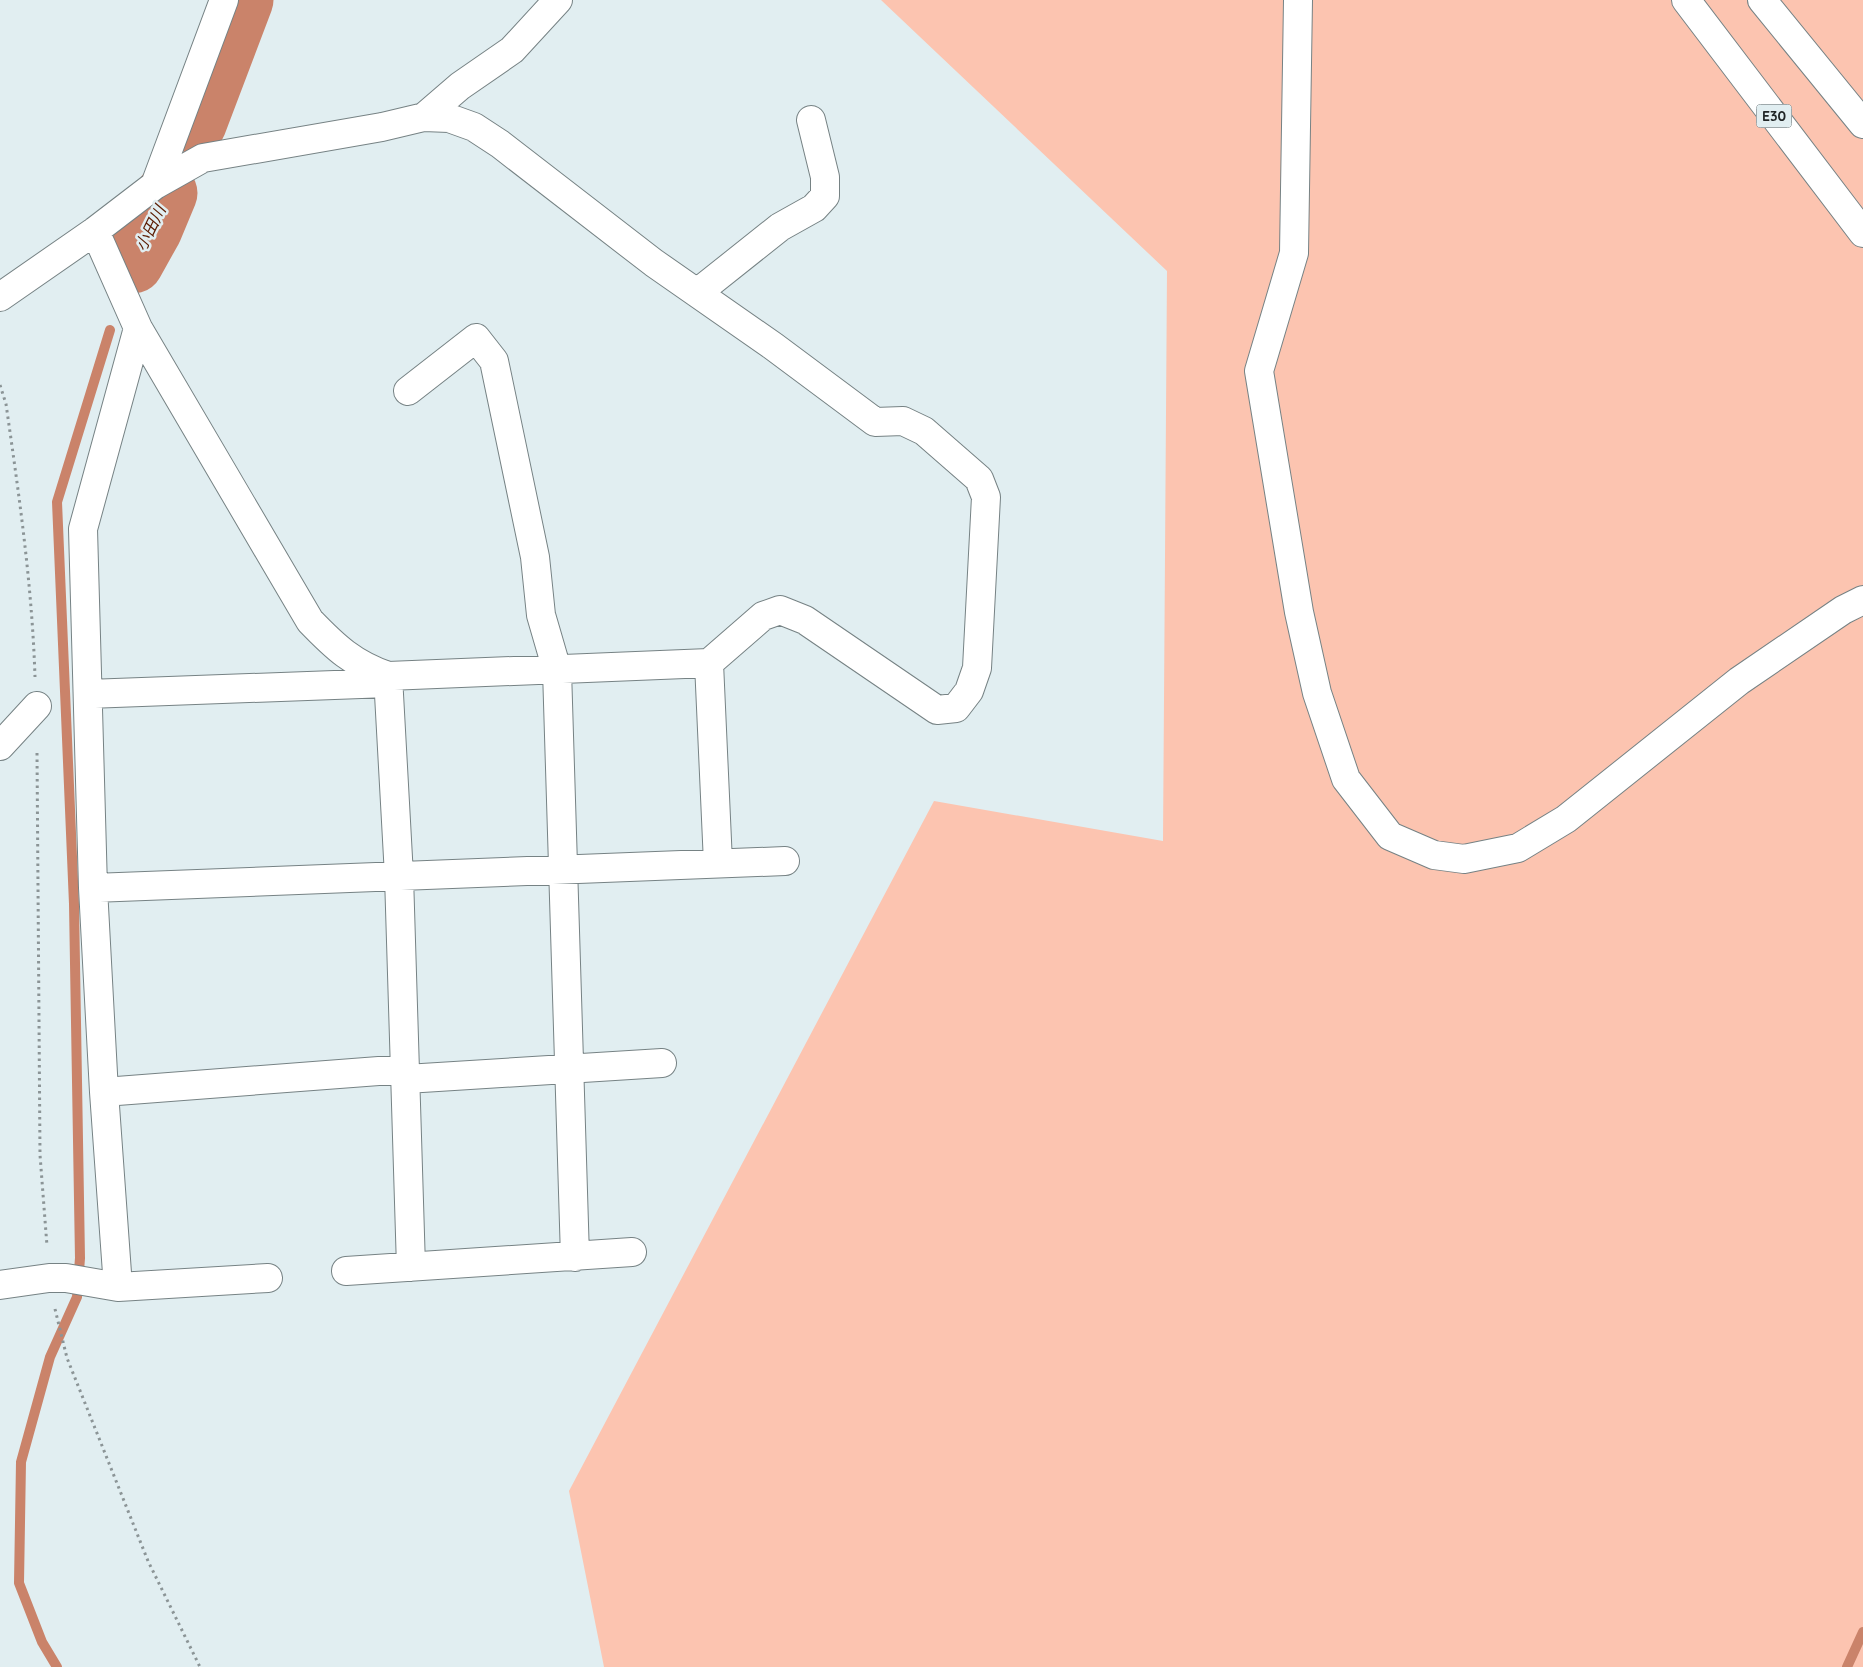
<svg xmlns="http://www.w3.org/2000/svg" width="1863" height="1667" font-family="Quicksand,'Noto Sans JP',sans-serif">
  <rect width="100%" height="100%" fill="#e1eef1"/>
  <path fill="#fcc4b0" d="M881,0H1863V1667H604L569,1491L934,801L1163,841L1167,271Z"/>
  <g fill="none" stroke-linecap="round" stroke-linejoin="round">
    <path stroke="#ca836a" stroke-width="10" d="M57,1667L42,1642L19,1583L21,1462L50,1357L77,1297L80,1258L74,904L57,502L110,330
      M1847,1667L1863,1632"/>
    <path stroke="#ca836a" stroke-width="61" d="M196,124L243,0
      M133,263L152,229L167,193"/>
    <g stroke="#768284" stroke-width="30">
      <path id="minor" d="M1298,0L1294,253L1259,371L1299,612L1317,693L1346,779L1390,836L1434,855L1464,859L1518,848L1566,819L1739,681L1843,610L1863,600
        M424,117L460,86L512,50L558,0
        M155,185L224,0
        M697,293L780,227L814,208L825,196V177L811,120
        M0,297L95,231L155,185L203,158L382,127L424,117L449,118L474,127L500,144L654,263L773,346L875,422L903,421L924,431L979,479L986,497L977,668L969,691L956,708L937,710L805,620L780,610L763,616L709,663L388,676C353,664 335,647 310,621L138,328L95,231
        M408,391L476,338L494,361L535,557L541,615L557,670L575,1257
        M709,663L718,863
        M388,676L399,876L411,1267
        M88,694L388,683
        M0,746L37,706
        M93,888L785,861
        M406,1079L662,1063
        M104,1092L405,1069
        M346,1271L632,1252
        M0,1285L49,1278H66L118,1287L268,1278
        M118,1287L104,1092L93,888L83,529L138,328"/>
    </g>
    <g stroke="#768284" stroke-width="30">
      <path id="highway" d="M1686,0L1863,233
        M1762,0L1863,124"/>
    </g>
    <path stroke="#8b9496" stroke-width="3" stroke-dasharray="2.5 4" stroke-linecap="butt" d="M0,385L6,404C19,495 32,584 35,677
      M37,753L40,1155L47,1246
      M55,1309L67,1358L148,1561L200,1667"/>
    <use href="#minor" stroke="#fff" stroke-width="28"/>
    <use href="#highway" stroke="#fff" stroke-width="28"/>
  </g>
  <g text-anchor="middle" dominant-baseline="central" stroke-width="5" stroke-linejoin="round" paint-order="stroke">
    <rect fill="#e1eef1" stroke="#5b6264" stroke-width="1" x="1756.5" y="104.5" width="35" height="23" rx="4"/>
    <g font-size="14" font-weight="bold" fill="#212627">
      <text x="1774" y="116">E30</text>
    </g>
    <g font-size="16" font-style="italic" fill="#5b1b01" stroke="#e1eef1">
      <text transform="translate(150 228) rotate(-64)">小田川</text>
    </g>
  </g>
</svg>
